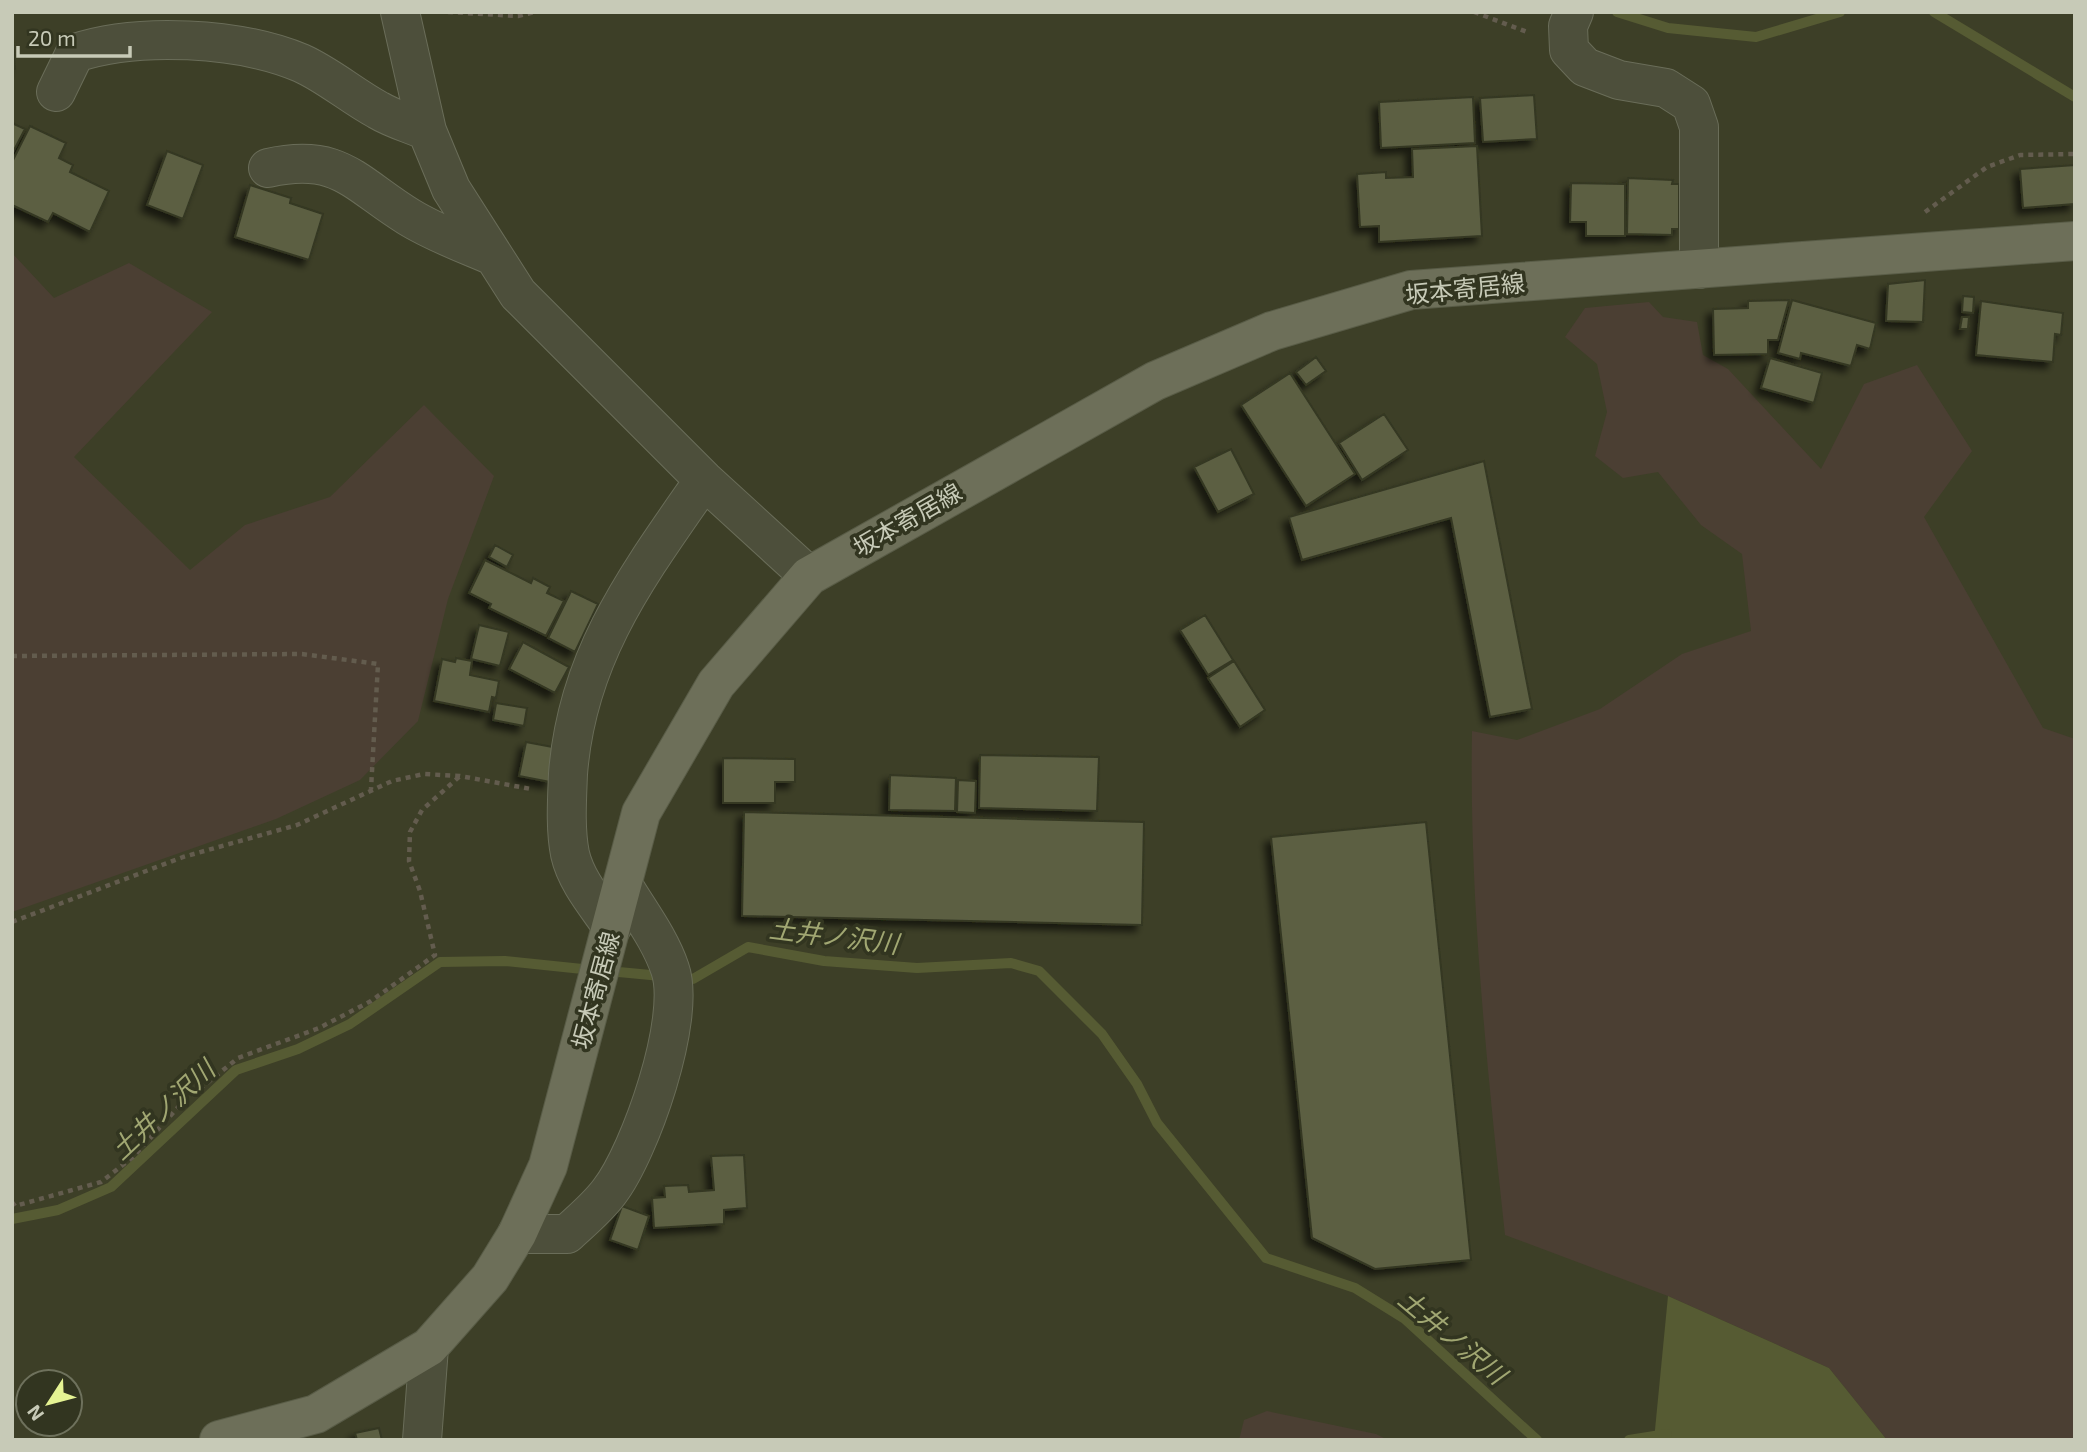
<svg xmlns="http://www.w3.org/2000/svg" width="2087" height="1452" font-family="'Exo 2','Noto Sans JP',sans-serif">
  <defs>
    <filter id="shadow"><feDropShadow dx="-6" dy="6" stdDeviation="3.5" flood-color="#0009"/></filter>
  </defs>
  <rect width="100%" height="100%" fill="#3d3f27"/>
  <path fill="#4b3f33" d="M12,253L54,298L129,263L212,312L74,457L190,570L245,525L330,497L424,405L494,476L448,599L418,721L360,780L276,819L12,912Z
    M1649,302L1663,317L1697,322L1703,355L1728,369L1821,469L1864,384L1917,365L1972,451L1924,517L2043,728L2075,739V1440H1887L1829,1368L1668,1296L1505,1235C1487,1067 1469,900 1472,731L1517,740L1600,709L1682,654L1751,631L1742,554L1701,525L1658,472L1623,478L1595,456L1607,412L1597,364L1565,337L1585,308Z
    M1267,1411L1376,1434L1388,1440H1239L1244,1420Z"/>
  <path fill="#565b33" d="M1668,1296L1829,1368L1887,1440H1654Z"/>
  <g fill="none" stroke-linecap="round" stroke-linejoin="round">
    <path stroke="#565b33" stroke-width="10" d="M1617,12L1668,28L1756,37L1840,12
      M1934,12L2075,97
      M608,971L693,979L748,947L824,961L917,968L1011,963L1039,971L1102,1034L1137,1084L1157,1123L1266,1258L1355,1288L1405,1319L1537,1440
      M12,1219L58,1210L111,1187L236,1070L298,1049L350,1024L440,962L505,961L592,970
      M1629,1440L1667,1434"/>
  </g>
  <path fill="#5b5e43" stroke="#343722" stroke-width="2" filter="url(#shadow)" d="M12,26L15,69H12Z
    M1534,95L1537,139L1483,142L1480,98Z
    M1473,97L1475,143L1381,148L1379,102Z
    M12,123L25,129L12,154Z
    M30,126L66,143L59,158L73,165L70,172L109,191L90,232L53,213L48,222L12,205V162Z
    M1477,146L1482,236L1379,242V226L1360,227L1357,174L1386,172V178L1413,177L1412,149Z
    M167,151L203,165L183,219L147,205Z
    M2075,165V204L2023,208L2020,169Z
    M1628,178L1673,180L1672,184H1679V229H1672V235L1627,234Z
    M1571,183L1625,184V236H1586V222H1570Z
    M250,185L291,198L290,203L323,214L309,260L235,237Z
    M1925,280L1923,322L1886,321L1888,284Z
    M1963,296L1974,297L1973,313L1962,312Z
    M1789,300L1778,340H1768V354L1714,355L1713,309L1748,308V301Z
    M1792,300L1876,323L1870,349L1857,345L1851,366L1801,353L1800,359L1778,353Z
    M1981,301L2063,313L2061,335L2055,334L2053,362L1976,355Z
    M1962,317H1969L1968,329H1960Z
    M1316,357L1326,371L1306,385L1296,372Z
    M1770,358L1822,373L1814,403L1761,388Z
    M1290,373L1355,474L1306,506L1241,405Z
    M1384,414L1408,450L1362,480L1339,443Z
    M1231,449L1254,494L1218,512L1194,467Z
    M1484,461L1532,709L1490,717L1451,518L1302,560L1289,517Z
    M495,545L513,555L507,567L489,557Z
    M485,560L531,583L533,578L550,587L547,593L564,601L546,636L489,608L491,604L469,593Z
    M571,591L598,604L575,652L548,638Z
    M1205,615L1233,660L1208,675L1180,630Z
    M479,625L509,632L500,666L471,659Z
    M523,642L569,667L555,693L509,669Z
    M456,658L472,661L470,675L499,681L496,698L492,697L489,712L434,701L442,659L455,662Z
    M1234,661L1265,710L1240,727L1208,678Z
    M496,703L527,708L524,726L493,720Z
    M526,742L558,748L550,782L519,776Z
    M980,755L1099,757L1097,811L979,808Z
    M723,758L795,759V782H775V803H723Z
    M890,775L956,778L955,811L889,810Z
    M958,780L976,781L975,813L957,812Z
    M744,812L1144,822L1142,925L742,916Z
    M1426,822L1471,1260L1375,1269L1312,1238L1271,837Z
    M744,1155L747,1208L724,1210V1224L654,1228L652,1198L665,1197L664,1186L688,1185L689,1192L714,1190L711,1156Z
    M622,1206L649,1216L638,1250L610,1240Z
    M379,1428L382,1440H357L355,1433Z"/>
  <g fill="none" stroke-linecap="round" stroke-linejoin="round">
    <g stroke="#6a6d59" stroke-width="40">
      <path id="minor" d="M400,12L427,131L451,189L518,294L704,480L809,576
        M1574,12L1568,26L1569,50L1585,67L1619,80L1666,88L1691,104L1699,127V269
        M56,92L75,53C138,32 239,37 301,63C328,75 352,96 378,110C393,119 411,124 427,131
        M268,168C339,152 354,183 409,217C435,233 465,244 493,256
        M612,927C597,905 576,881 570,854C565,829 567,799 568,774C577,655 638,575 704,480
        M517,1234H567C581,1221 597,1208 609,1192C640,1152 687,1018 670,969C660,939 639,912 623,885
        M422,1440L429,1347"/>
    </g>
    <g stroke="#595c47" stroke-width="40">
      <path id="major" d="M219,1440L316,1414L429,1347L490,1278L517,1234L548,1166L641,813L716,684L809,576L1155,381L1272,331L1411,290L2075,241"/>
    </g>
    <path stroke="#635c4e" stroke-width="4.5" stroke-dasharray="5 5" stroke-linecap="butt" d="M448,12L518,16L535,12
      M1474,12L1530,33
      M1925,212L1987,167L2020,155L2075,154
      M12,656L302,654L378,664L371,789
      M12,922L183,857L297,825L392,781L424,774L460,776L531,789
      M12,1202L15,1206L101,1182L133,1157L180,1105L238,1058L319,1028L371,1001L435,955L420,891L409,861L410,832L422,810L460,776"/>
    <use href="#minor" stroke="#4d4f3b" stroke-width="38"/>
    <use href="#major" stroke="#6d6f59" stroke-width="38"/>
  </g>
  <g text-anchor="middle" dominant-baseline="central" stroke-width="7" stroke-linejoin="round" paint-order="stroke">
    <g font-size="24" fill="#c7cab7" stroke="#323520">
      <text transform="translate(1465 288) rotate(-6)">坂本寄居線</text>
      <text transform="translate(907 519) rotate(-30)">坂本寄居線</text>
      <text transform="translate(595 990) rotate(-75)">坂本寄居線</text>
    </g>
    <g font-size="26" font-style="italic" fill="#a1a772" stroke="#323520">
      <text transform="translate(834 935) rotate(7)">土井ノ沢川</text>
      <text transform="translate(162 1109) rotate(-43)">土井ノ沢川</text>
      <text transform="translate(1453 1336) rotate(40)">土井ノ沢川</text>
    </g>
  </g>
  <rect width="2087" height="1452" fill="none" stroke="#c7cab7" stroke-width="28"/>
  <g transform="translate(49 1403) rotate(234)"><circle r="33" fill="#323520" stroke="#6e715c" stroke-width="2"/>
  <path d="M0-5L12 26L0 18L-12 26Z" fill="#e5f393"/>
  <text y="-10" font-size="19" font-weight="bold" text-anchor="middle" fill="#c7cab7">N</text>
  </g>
  <path d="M18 46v10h112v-10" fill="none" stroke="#c7cab7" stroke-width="3.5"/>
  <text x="28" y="46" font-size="21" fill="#c7cab7" stroke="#323520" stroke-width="5" paint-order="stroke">20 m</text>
</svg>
